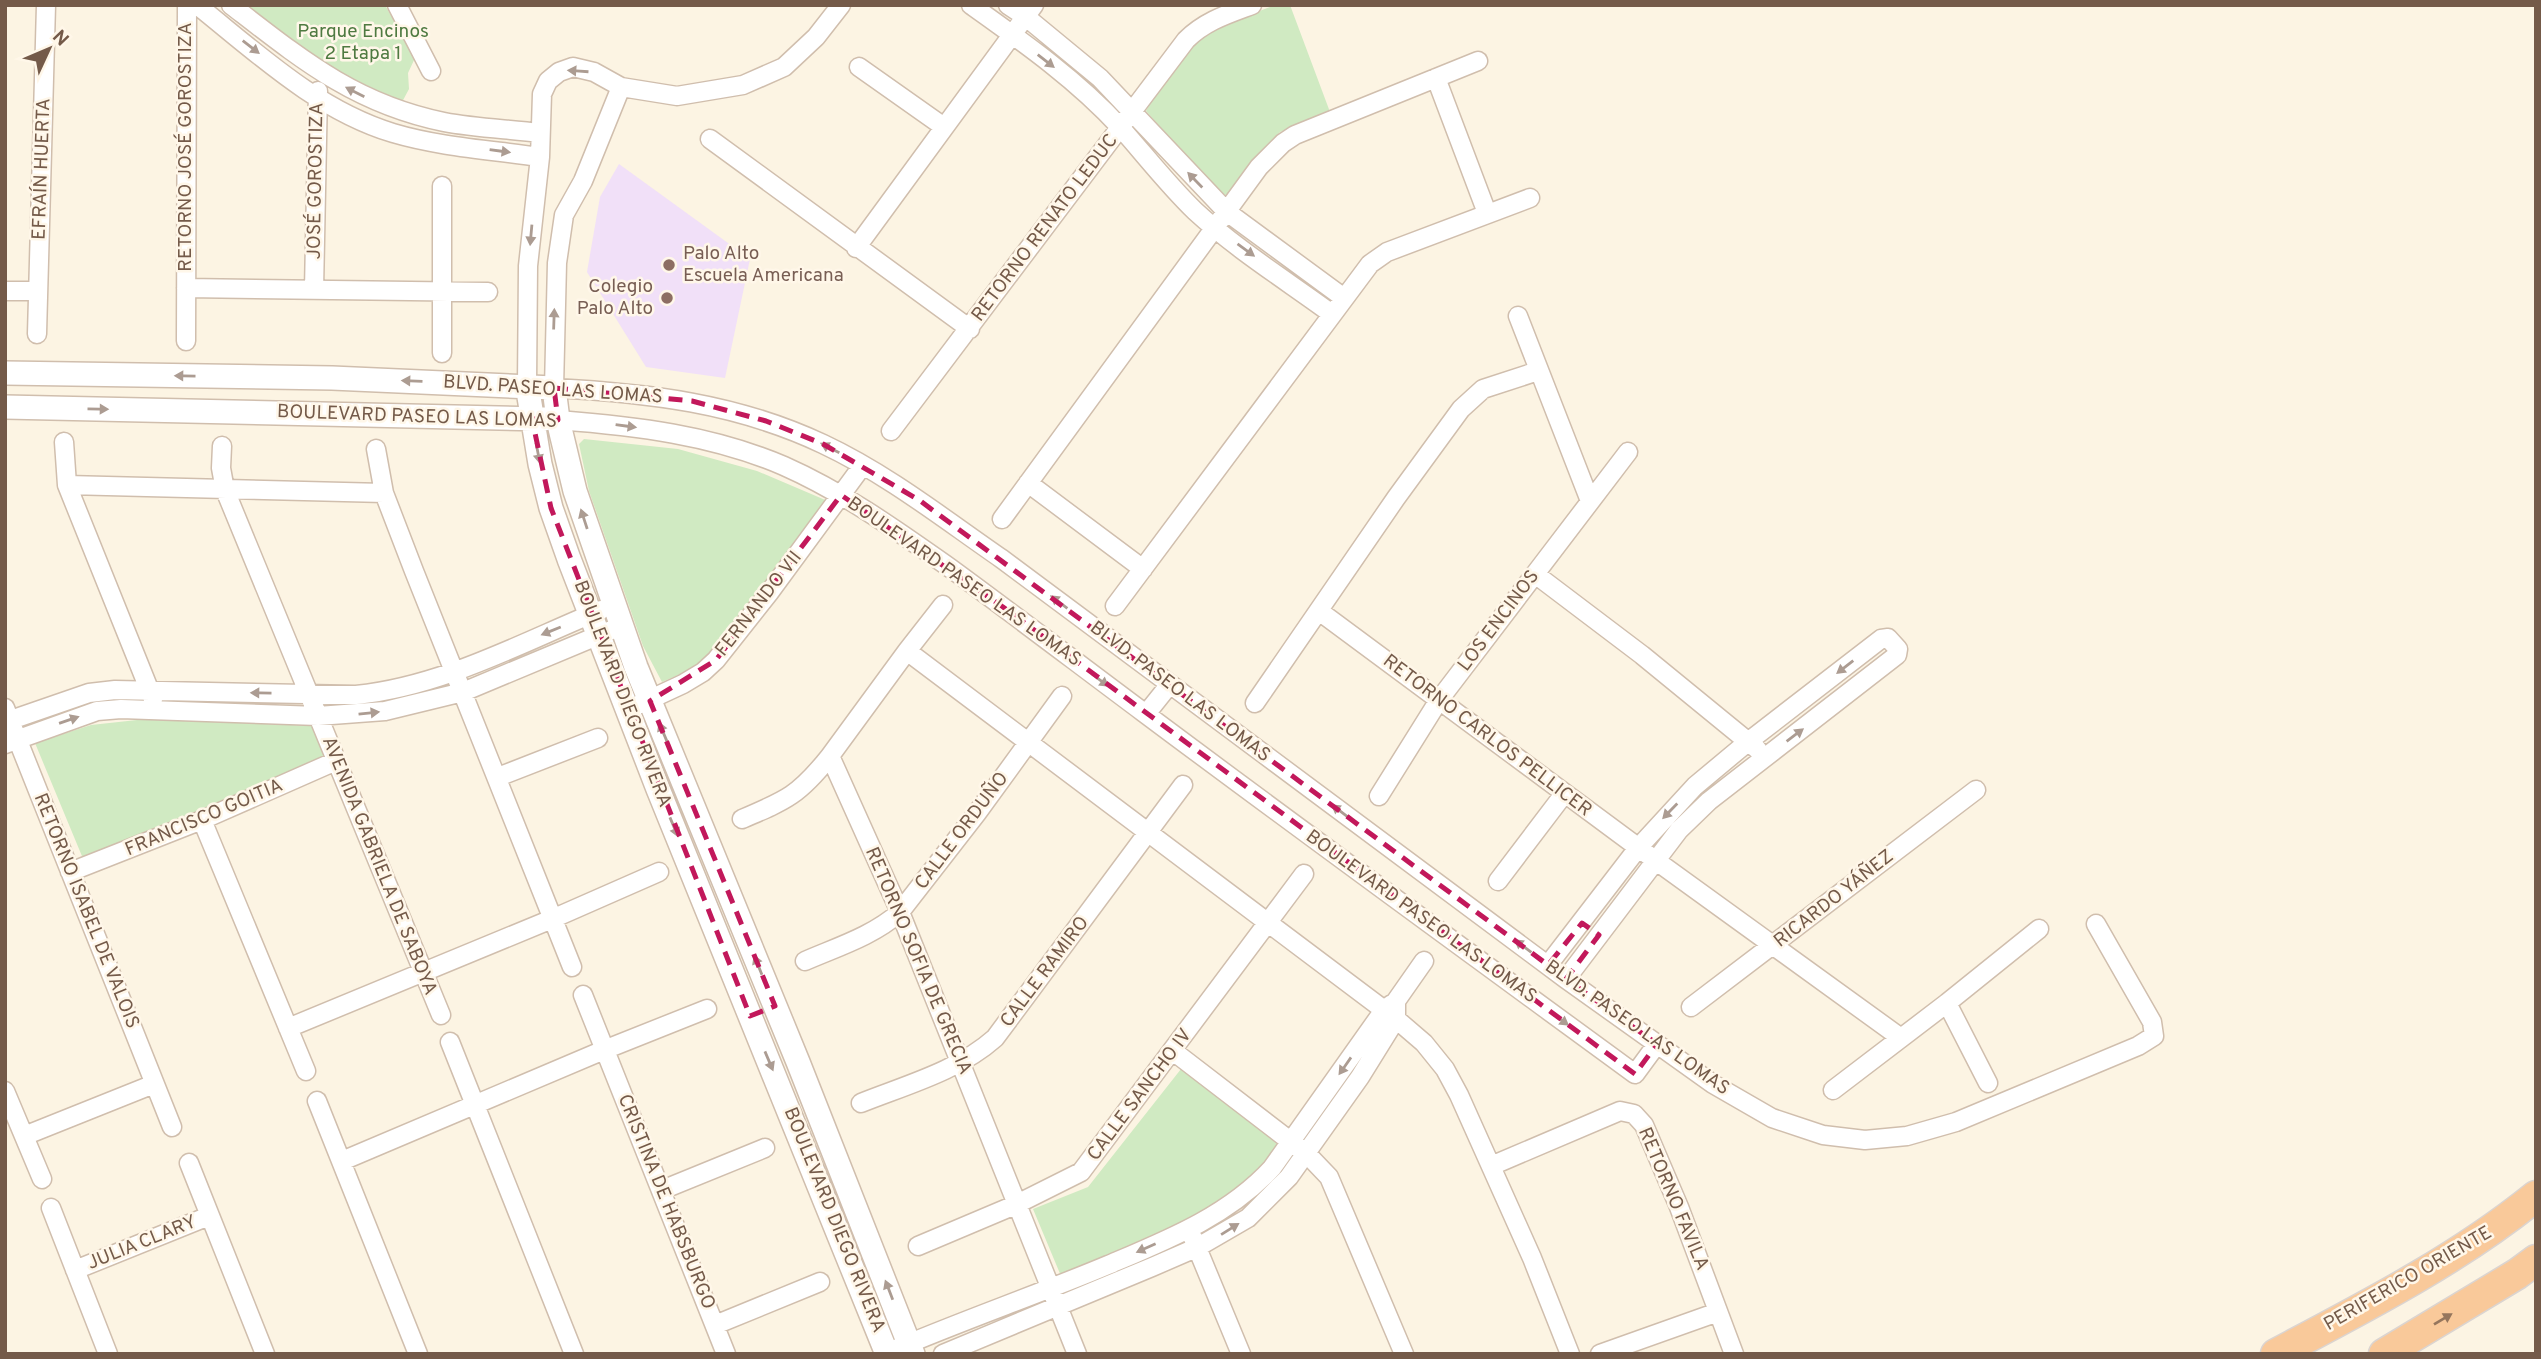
<svg xmlns="http://www.w3.org/2000/svg" width="2541" height="1359" font-family="Overpass,sans-serif">
  <rect width="100%" height="100%" fill="#fcf4e3"/>
  <path fill="#f1e0f8" d="M619,164L750,259L725,378L646,367L587,272L600,197Z"/>
  <path fill="#d0eac2" d="M242,5H385L415,58L408,73L409,89L401,104L326,67Z
    M1275,5H1290L1330,112L1280,132L1236,193L1225,195L1194,165L1146,111L1154,95L1204,32Z
    M584,439L678,449L757,471L830,502L704,664L662,682L643,646L589,491L579,444Z
    M146,719L317,726L329,756L84,861L35,743L91,725Z
    M1181,1069L1285,1147L1256,1183L1170,1231L1061,1276L1033,1209L1088,1187Z"/>
  <g fill="none" stroke-linecap="round" stroke-linejoin="round">
    <g stroke="#d0bead" stroke-width="21">
      <path id="minor" d="M197,5C257,53 317,110 393,133C440,147 492,150 540,157
        M231,5C301,59 355,104 444,122C475,128 508,129 540,133
        M397,5L431,71
        M971,5C1023,42 1077,80 1120,127C1145,155 1168,185 1195,211C1236,249 1287,281 1332,314
        M1008,5L1026,17L1100,78L1227,212L1344,298
        M859,67L944,127
        M1436,78L1487,213
        M621,87L583,181L564,215L557,263L554,388C648,393 736,403 823,444C887,474 944,519 1002,559L1566,979L1713,1084L1772,1118L1823,1135L1865,1140L1907,1136L1956,1122L2138,1046L2154,1036L2152,1022L2096,924
        M710,139L970,329
        M442,186V353
        M856,248L1034,5
        M186,288L488,292
        M314,290L318,91
        M5,291H37
        M1518,316L1590,501
        M37,334L46,5
        M186,341L187,5
        M527,385L528,266L540,157L542,94L548,81L559,72L573,67L594,72L621,87L677,96L743,85L784,67L816,37L841,5
        M558,420C635,426 712,435 784,466C845,493 899,532 953,570C1017,617 1080,665 1143,712C1306,834 1471,954 1635,1074L1657,1044
        M891,431L1186,40C1205,21 1228,14 1252,5
        M64,442L67,485L153,699
        M222,446L221,468L225,490L441,1015
        M376,449L384,493L414,571L572,967
        M1028,483L1143,569
        M67,485L384,493
        M1002,519L1259,167L1283,143L1295,135L1478,61
        M1535,574L1642,655L1757,749
        M1115,606L1370,264L1387,252L1530,198
        M1319,611L1655,860L1901,1038
        M907,651L943,605
        M1255,703L1396,498L1461,409L1483,389L1538,371
        M640,704L683,684L703,672L716,660L769,593L863,465
        M5,708L172,1127
        M1146,714L1170,684
        M5,722L89,693L115,690L356,695C443,686 521,643 601,610
        M5,744L97,711L121,709L318,716L385,711L463,692L621,626
        M498,777L598,738
        M1379,796L1439,700L1628,452
        M742,819C787,800 799,795 830,756
        M202,820L306,1071
        M70,872L202,820L336,761
        M1498,881L1564,794
        M805,961C837,947 873,936 900,912L977,813L1062,696
        M1548,965L1638,848L1695,786L1749,741L1881,639L1888,638L1898,649L1897,655L1709,801L1679,830L1566,979
        M583,995L726,1354
        M1947,1003L1988,1083
        M1691,1007L1976,790
        M288,1028L552,919L659,872
        M450,1042L574,1354
        M1173,1051L1307,1154L1329,1177L1404,1354
        M1833,1090L1947,1003L2039,929
        M5,1091L42,1179
        M317,1101L418,1354
        M861,1103C906,1085 958,1071 995,1038L1183,785
        M24,1136L154,1084
        M342,1161L604,1050L707,1009
        M189,1163L265,1354
        M1491,1166L1620,1111L1634,1114L1644,1125L1679,1207L1734,1354
        M662,1190L765,1148
        M51,1208L108,1354
        M1193,1238L1241,1354
        M918,1246L1015,1205L1081,1172L1304,874
        M75,1270L209,1216
        M715,1325L820,1282
        M884,1354C958,1322 1034,1296 1108,1265C1167,1240 1228,1216 1272,1168L1384,1010L1392,1004
        M943,1354L1152,1267L1198,1247L1248,1218L1289,1177L1360,1077L1396,1019V1001L1424,961
        M1077,1354L900,912L830,756L907,651L1396,1019L1424,1043L1445,1069L1459,1095L1532,1258L1570,1354
        M1600,1354L1718,1312"/>
    </g>
    <g stroke="#d0bead" stroke-width="26">
      <path id="tertiary" d="M5,373L332,378L554,388L558,420L575,491L636,667L798,1062L913,1354
        M527,385L540,464L551,508L569,559L658,789L887,1354
        M5,407L544,419"/>
    </g>
    <g stroke="#dbd4d0" stroke-width="33">
      <path id="trunk" d="M2276,1354C2365,1307 2457,1260 2536,1196
        M2384,1354L2517,1274L2536,1260"/>
    </g>
    <use href="#minor" stroke="#fff" stroke-width="18"/>
    <use href="#tertiary" stroke="#fff" stroke-width="23"/>
    <use href="#trunk" stroke="#f9c99a" stroke-width="30"/>
  </g>
  <defs><path id="oneway-solid" d="M-6-.8H1V-3.2L6.5 0L1 3.2V.8H-6Z" transform="scale(1.75)"/></defs>
  <g fill="#ac9c92">
    <use href="#oneway-solid" transform="translate(251 47) rotate(38)"/>
    <use href="#oneway-solid" transform="translate(1046 61) rotate(38)"/>
    <use href="#oneway-solid" transform="translate(578 71) rotate(-176)"/>
    <use href="#oneway-solid" transform="translate(355 92) rotate(-153)"/>
    <use href="#oneway-solid" transform="translate(500 151) rotate(8)"/>
    <use href="#oneway-solid" transform="translate(1195 180) rotate(-134)"/>
    <use href="#oneway-solid" transform="translate(531 235) rotate(95)"/>
    <use href="#oneway-solid" transform="translate(1246 250) rotate(36)"/>
    <use href="#oneway-solid" transform="translate(554 319) rotate(-88)"/>
    <use href="#oneway-solid" transform="translate(185 376) rotate(-179)"/>
    <use href="#oneway-solid" transform="translate(412 381) rotate(-178)"/>
    <use href="#oneway-solid" transform="translate(98 409) rotate(1)"/>
    <use href="#oneway-solid" transform="translate(626 426) rotate(8)"/>
    <use href="#oneway-solid" transform="translate(830 448) rotate(-153)"/>
    <use href="#oneway-solid" transform="translate(538 453) rotate(79)"/>
    <use href="#oneway-solid" transform="translate(584 519) rotate(-108)"/>
    <use href="#oneway-solid" transform="translate(1059 602) rotate(-143)"/>
    <use href="#oneway-solid" transform="translate(551 631) rotate(158)"/>
    <use href="#oneway-solid" transform="translate(1845 667) rotate(142)"/>
    <use href="#oneway-solid" transform="translate(1100 680) rotate(37)"/>
    <use href="#oneway-solid" transform="translate(261 693) rotate(-179)"/>
    <use href="#oneway-solid" transform="translate(369 713) rotate(-6)"/>
    <use href="#oneway-solid" transform="translate(69 720) rotate(-19)"/>
    <use href="#oneway-solid" transform="translate(663 732) rotate(-113)"/>
    <use href="#oneway-solid" transform="translate(1795 735) rotate(-37)"/>
    <use href="#oneway-solid" transform="translate(1340 811) rotate(-143)"/>
    <use href="#oneway-solid" transform="translate(1670 811) rotate(134)"/>
    <use href="#oneway-solid" transform="translate(674 827) rotate(67)"/>
    <use href="#oneway-solid" transform="translate(1523 946) rotate(-143)"/>
    <use href="#oneway-solid" transform="translate(758 965) rotate(-112)"/>
    <use href="#oneway-solid" transform="translate(1560 1019) rotate(36)"/>
    <use href="#oneway-solid" transform="translate(769 1061) rotate(67)"/>
    <use href="#oneway-solid" transform="translate(1345 1066) rotate(125)"/>
    <use href="#oneway-solid" transform="translate(1230 1229) rotate(-32)"/>
    <use href="#oneway-solid" transform="translate(1146 1248) rotate(156)"/>
    <use href="#oneway-solid" transform="translate(889 1290) rotate(-111)"/>
  </g>
  <use fill="#95765d" href="#oneway-solid" transform="translate(2443 1319) rotate(-31)"/>
  <path fill="none" stroke="#c2185b" stroke-width="5" stroke-dasharray="14 9" stroke-linejoin="round" d="M554,388L692,401L766,421L823,444L919,500L1548,965L1582,923L1599,935L1566,979L1657,1044L1635,1074L1003,607L841,495L716,660L650,701L775,1006L750,1016L551,508L532,419L558,420Z"/>
  <g fill="#8d6e63" stroke="#fff7e9" stroke-width="2.5">
    <circle cx="669" cy="265" r="7"/>
    <circle cx="667" cy="298" r="7"/>
  </g>
  <g text-anchor="middle" dominant-baseline="central" stroke-width="5" stroke-linejoin="round" paint-order="stroke">
    <g font-size="19" fill="#4f7a41" stroke="#fff7e9">
      <text x="363" y="32">Parque Encinos<tspan x="363" dy="22">2 Etapa 1</tspan></text>
    </g>
    <g font-size="19" fill="#745a49" stroke="#fff7e9">
      <text transform="translate(186 147) rotate(-90)">RETORNO JOSÉ GOROSTIZA</text>
      <text transform="translate(42 169) rotate(-88)">EFRAÍN HUERTA</text>
      <text transform="translate(316 181) rotate(-89)">JOSÉ GOROSTIZA</text>
      <text transform="translate(1045 228) rotate(-53)">RETORNO RENATO LEDUC</text>
      <text transform="translate(553 390) rotate(4)">BLVD. PASEO LAS LOMAS</text>
      <text transform="translate(417 417) rotate(2)">BOULEVARD PASEO LAS LOMAS</text>
      <text transform="translate(964 582) rotate(35)">BOULEVARD PASEO LAS LOMAS</text>
      <text transform="translate(759 604) rotate(-52)">FERNANDO VII</text>
      <text transform="translate(1499 621) rotate(-53)">LOS ENCINOS</text>
      <text transform="translate(1180 692) rotate(37)">BLVD. PASEO LAS LOMAS</text>
      <text transform="translate(622 694) rotate(69)">BOULEVARD DIEGO RIVERA</text>
      <text transform="translate(1487 736) rotate(37)">RETORNO CARLOS PELLICER</text>
      <text transform="translate(204 818) rotate(-23)">FRANCISCO GOITIA</text>
      <text transform="translate(962 831) rotate(-53)">CALLE ORDUÑO</text>
      <text transform="translate(379 866) rotate(68)">AVENIDA GABRIELA DE SABOYA</text>
      <text transform="translate(1834 899) rotate(-38)">RICARDO YÁÑEZ</text>
      <text transform="translate(86 911) rotate(68)">RETORNO ISABEL DE VALOIS</text>
      <text transform="translate(1421 917) rotate(36)">BOULEVARD PASEO LAS LOMAS</text>
      <text transform="translate(918 961) rotate(67)">RETORNO SOFIA DE GRECIA</text>
      <text transform="translate(1045 972) rotate(-53)">CALLE RAMIRO</text>
      <text transform="translate(1637 1028) rotate(35)">BLVD. PASEO LAS LOMAS</text>
      <text transform="translate(1140 1095) rotate(-53)">CALLE SANCHO IV</text>
      <text transform="translate(1673 1199) rotate(67)">RETORNO FAVILA</text>
      <text transform="translate(666 1202) rotate(68)">CRISTINA DE HABSBURGO</text>
      <text transform="translate(834 1220) rotate(68)">BOULEVARD DIEGO RIVERA</text>
      <text transform="translate(142 1243) rotate(-22)">JULIA CLARY</text>
      <text transform="translate(2408 1279) rotate(-30)">PERIFERICO ORIENTE</text>
    </g>
    <g font-size="19" fill="#785e54" stroke="#fff7e9" text-anchor="start">
      <text x="683" y="254">Palo Alto<tspan x="683" dy="22">Escuela Americana</tspan></text>
      <text x="653" y="287" text-anchor="end">Colegio<tspan x="653" dy="22">Palo Alto</tspan></text>
    </g>
  </g>
  <rect width="2541" height="1359" fill="none" stroke="#745a49" stroke-width="14"/>
  <g transform="translate(49 49) rotate(46)" stroke="#fff7e9" stroke-width="5" paint-order="stroke">
  <path d="M0-5L12 26L0 18L-12 26Z" fill="#745a49"/>
  <text y="-10" font-size="19" font-weight="bold" text-anchor="middle" fill="#745a49">N</text>
  </g>
</svg>
